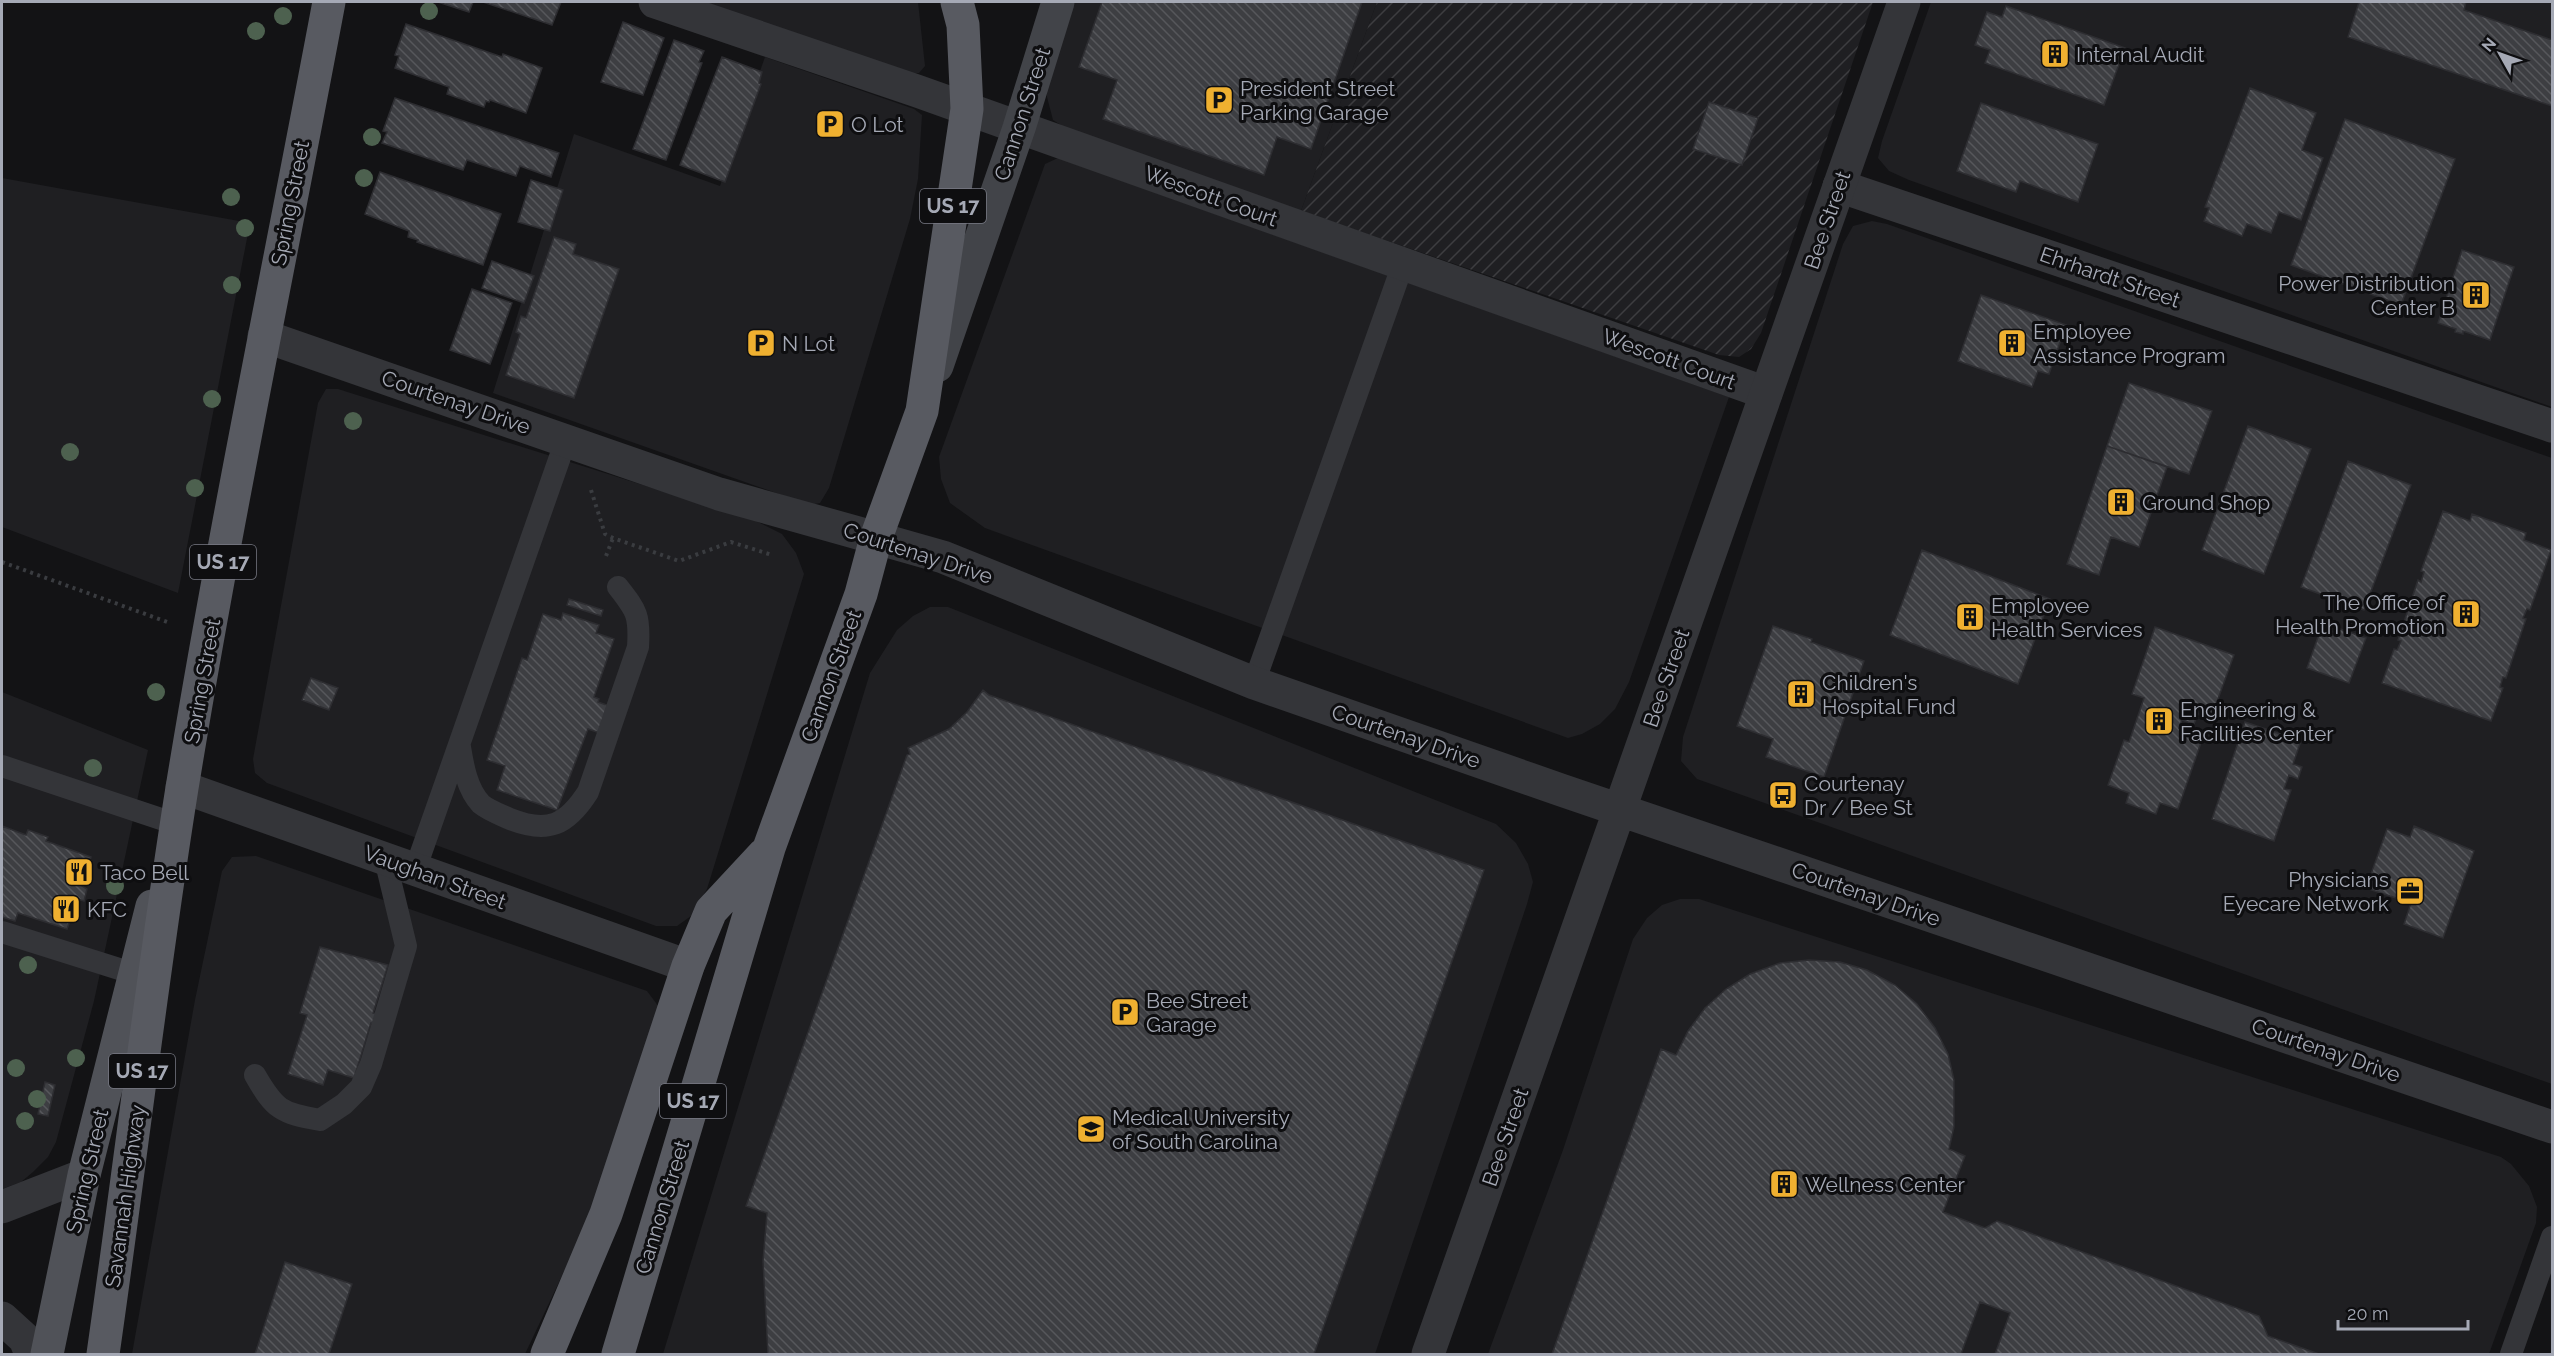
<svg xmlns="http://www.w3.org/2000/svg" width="2554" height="1356" font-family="Raleway,sans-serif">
  <defs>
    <pattern id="industrial-furrows" width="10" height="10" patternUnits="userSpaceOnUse" patternTransform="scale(1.5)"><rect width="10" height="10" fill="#1f1f22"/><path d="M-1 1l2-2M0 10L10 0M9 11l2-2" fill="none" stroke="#3d3d40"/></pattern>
    <pattern id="building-back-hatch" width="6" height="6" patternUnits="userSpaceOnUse" patternTransform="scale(1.5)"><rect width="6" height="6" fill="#3d3e42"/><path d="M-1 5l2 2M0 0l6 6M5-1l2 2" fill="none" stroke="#56575b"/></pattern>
  </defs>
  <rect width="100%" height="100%" fill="#131315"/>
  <path fill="#1f1f22" d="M696,2H918L925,66L919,73L908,74Z
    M1071,2H1377L1301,211L1072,132L1053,120L1047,97L1046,74Z
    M1931,2H2552V407L1909,180L1889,171L1878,158L1882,141Z
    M765,57L914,109L922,115L918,179L910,219L829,488L820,503L810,505L493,393L574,134L720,186Z
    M1058,158L1729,397L1629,682L1615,709L1600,724L1582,734L1568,738L985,528L950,503L941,479L939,457L1045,164Z
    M2,178L250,223L178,593L2,527Z
    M1872,221L1887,224L2552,458V1084L1697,779L1681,761L1683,737L1843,244L1853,226Z
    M326,389H338L754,520L782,534L796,553L804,574L707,889L691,916L677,926H656L267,783L255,773L253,759L318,403Z
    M930,607H948L1496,824L1516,843L1528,864L1533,882L1527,904L1375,1354H663L870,673L897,630L913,616Z
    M2,692L148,750L94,1001L56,1142L48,1157L33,1172L21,1182L2,1189Z
    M256,856L647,991L662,1011L631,1130L525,1354H132L195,1000L222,871L232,857Z
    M1680,899H1699L2501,1157L2511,1164L2529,1186L2537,1207L2536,1223L2489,1354H1488L1563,1150L1633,939L1647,918L1662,905Z"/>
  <path fill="url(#industrial-furrows)" d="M1377,2H1873L1761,333L1751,349L1739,357L1719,355L1301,211Z"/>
  <path fill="url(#building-back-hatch)" stroke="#2d2d31" stroke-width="1.5" d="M438,2H473L469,12Z
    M483,2H561L552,25Z
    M1102,2H1362L1311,149L1277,137L1264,175L1103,119L1117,80L1079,67Z
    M2359,2H2466L2464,10L2552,40V106L2348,37Z
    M2006,6L2125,48L2104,105L1985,63L1990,50L1975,45L1987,12L2002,17Z
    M623,22L664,38L643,95L601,82Z
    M406,24L502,57L503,54L542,68L526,113L490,100L489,102L486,101L484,107L447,94L449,87L395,68L399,56L395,55Z
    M674,40L704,51L699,62L702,63L666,160L633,149Z
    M722,57L762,72L759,83L761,84L725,182L680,165Z
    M2250,88L2316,113L2302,150L2323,158L2301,220L2279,212L2271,233L2247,224L2242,236L2204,221L2209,208L2205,207Z
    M395,98L559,153L551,177L520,166L516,176L467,160L463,170L382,143L387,132L383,131Z
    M1709,102L1758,118L1742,165L1693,149Z
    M1981,103L2098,144L2078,202L2020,181L2016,192L1957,171Z
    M2345,119L2455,159L2401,305L2291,265Z
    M380,172L501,214L483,265L417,242L418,240L408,237L409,231L365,214Z
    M531,180L563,190L550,231L518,222Z
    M554,237L576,244L573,254L619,269L574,398L506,375L520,334L516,332L521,316L526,318Z
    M2462,250L2514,267L2490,340L2463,331V334L2455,332L2456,329L2438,323Z
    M492,261L534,276L524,303L482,288Z
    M472,289L512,303L490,364L450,350Z
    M1981,295L2066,325L2049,374L2038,371L2032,387L1958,361Z
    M2129,383L2212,411L2189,474L2107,446Z
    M2248,426L2311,449L2264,574L2202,550Z
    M2107,446L2167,467L2139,547L2111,537L2099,575L2067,564Z
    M2348,461L2411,485L2364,610L2301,587Z
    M2443,511L2470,521L2472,514L2526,533L2524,540L2551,550L2530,610L2527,609L2523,618L2526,619L2506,678L2503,677L2500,687L2503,688L2491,721L2382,683L2394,649L2397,650L2401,641L2398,640L2418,580L2421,582L2424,572L2421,571Z
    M1922,550L2050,599L2018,684L1890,635Z
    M569,599L603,610L601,616L567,605Z
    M563,613L599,625L596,633L614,639L594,697L599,699L598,702L612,707L603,734L588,729L557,810L497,790L505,766L487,760L522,658L527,660L543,614L561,620Z
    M2323,623L2366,638L2349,683L2307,668Z
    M1773,626L1812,639L1811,642L1864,661L1824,777L1766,757L1773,739L1737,726Z
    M2155,627L2234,655L2210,721L2197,716L2194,724L2182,720L2179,728L2203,737L2178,809L2160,803L2156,814L2126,803L2129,793L2108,785L2124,740L2129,742L2144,698L2132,694Z
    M311,678L338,688L329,710L302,700Z
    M983,690L989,695L1484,870L1314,1354H768L763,1261L767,1213L746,1206L907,755L910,754L908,748L949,729L967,712Z
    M2245,722L2301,741L2293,764L2302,767L2298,779L2289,775L2284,789L2291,790L2274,841L2212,819Z
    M2,826L26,835L28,830L48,837L46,841L91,857L82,886L87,889L84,901L78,899L67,929L18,913L15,921L2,917Z
    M2414,826L2474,851L2443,938L2404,924L2411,903L2366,888L2387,829L2410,837Z
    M320,947L388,965L373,1013L382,1016L379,1025L371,1023L354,1078L328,1070L323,1085L288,1074L307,1015L300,1013Z
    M1809,960L1840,962L1867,970L1895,985L1917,1004L1935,1028L1948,1054L1954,1080V1127L1949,1149L1965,1156L1943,1212L1985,1228L1997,1221L2259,1316L2268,1336L2319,1354H1995L2010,1313L1980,1302L1961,1354H1552L1661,1049L1676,1055L1688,1031L1705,1008L1726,989L1750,974L1780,963Z
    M45,1082L55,1085L48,1116L38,1114Z
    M285,1262L352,1284L329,1354H255Z"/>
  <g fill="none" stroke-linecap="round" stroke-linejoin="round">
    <path stroke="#3a3c40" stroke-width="4" stroke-dasharray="3 4.5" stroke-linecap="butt" d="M591,490L605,534L613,538L679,561L731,542L772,555
      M606,556L613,538
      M2,562L170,623"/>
    <path stroke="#343539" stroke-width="22" d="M1254,683L1403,264
      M460,747C463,766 467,789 481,804C488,810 501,815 510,819C548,834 567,825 588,792L638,647C640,616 637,611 618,587
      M2,766L173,823
      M415,870L566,440
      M2,932L135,974
      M255,1075C275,1110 281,1113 320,1120L344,1104L361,1087L371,1064L406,946L385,859
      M2511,1354L2552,1237"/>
    <path stroke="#343539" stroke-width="33" d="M655,2L917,91L1766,393
      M1839,186L2552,426
      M264,336L719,494L876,538
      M182,787L688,966"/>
    <path stroke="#343539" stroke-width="33" d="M876,538L943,557L1254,683L1561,790L2552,1127
      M2,1207L84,1175
      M2,1318L25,1339L31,1354
      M1428,1354L1904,2"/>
    <path stroke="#424449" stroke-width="33" d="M937,366L1019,128L1058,2"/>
    <path stroke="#505258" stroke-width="33" d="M47,1354L84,1175L152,906"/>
    <path stroke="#585a61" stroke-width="33" d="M103,1354C130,1166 152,976 182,788C225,525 280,263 329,2
      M547,1354L606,1214L688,966L711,911L764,854
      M618,1354L769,848L861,594L876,538L922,411L967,109L963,25L957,2"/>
  </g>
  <g fill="#4d614f">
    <circle cx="429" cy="11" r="9"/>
    <circle cx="283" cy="16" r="9"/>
    <circle cx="256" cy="31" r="9"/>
    <circle cx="372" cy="137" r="9"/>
    <circle cx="364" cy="178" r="9"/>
    <circle cx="231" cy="197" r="9"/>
    <circle cx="245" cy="228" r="9"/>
    <circle cx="232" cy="285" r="9"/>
    <circle cx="212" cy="399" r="9"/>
    <circle cx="353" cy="421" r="9"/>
    <circle cx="70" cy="452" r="9"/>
    <circle cx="195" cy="488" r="9"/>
    <circle cx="156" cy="692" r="9"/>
    <circle cx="93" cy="768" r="9"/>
    <circle cx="115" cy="886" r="9"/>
    <circle cx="28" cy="965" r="9"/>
    <circle cx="76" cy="1058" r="9"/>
    <circle cx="16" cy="1068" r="9"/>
    <circle cx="37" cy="1099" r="9"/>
    <circle cx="25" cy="1121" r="9"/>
  </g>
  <defs>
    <g id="building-square" transform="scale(1.5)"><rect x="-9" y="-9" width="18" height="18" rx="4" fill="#efb030" stroke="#0e0e10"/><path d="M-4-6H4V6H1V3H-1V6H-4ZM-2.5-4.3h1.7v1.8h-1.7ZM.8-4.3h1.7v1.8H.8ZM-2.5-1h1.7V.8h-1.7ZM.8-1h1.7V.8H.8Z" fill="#111"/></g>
    <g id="parking-square" transform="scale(1.5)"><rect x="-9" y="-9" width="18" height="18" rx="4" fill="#efb030" stroke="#0e0e10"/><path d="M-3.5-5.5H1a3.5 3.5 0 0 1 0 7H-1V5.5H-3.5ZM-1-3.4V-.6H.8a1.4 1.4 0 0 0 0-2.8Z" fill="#111"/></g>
    <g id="bus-square" transform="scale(1.5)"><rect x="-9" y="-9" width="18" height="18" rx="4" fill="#efb030" stroke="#0e0e10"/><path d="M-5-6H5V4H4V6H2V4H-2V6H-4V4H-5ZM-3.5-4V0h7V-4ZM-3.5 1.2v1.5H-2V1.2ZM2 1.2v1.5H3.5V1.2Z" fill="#111"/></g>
    <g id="restaurant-square" transform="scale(1.5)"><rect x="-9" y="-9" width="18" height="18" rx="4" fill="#efb030" stroke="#0e0e10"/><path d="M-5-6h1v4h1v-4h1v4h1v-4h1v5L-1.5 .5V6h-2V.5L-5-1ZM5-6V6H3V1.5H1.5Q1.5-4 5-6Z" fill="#111"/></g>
    <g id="office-square" transform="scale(1.5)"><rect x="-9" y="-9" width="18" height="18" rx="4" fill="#efb030" stroke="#0e0e10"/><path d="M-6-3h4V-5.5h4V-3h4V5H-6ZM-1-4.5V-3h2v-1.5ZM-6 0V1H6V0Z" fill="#111"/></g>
    <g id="university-square" transform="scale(1.5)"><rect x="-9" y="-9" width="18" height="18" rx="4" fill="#efb030" stroke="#0e0e10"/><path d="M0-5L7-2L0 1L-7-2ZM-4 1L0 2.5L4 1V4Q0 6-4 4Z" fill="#111"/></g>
  </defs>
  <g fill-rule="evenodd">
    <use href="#building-square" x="2055" y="54"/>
    <use href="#parking-square" x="1219" y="100"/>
    <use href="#parking-square" x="830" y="124"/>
    <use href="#building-square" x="2476" y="295"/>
    <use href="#parking-square" x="761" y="343"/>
    <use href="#building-square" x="2012" y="343"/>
    <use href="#building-square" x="2121" y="502"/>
    <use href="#building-square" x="2466" y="614"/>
    <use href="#building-square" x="1970" y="617"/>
    <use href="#building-square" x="1801" y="694"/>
    <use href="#building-square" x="2159" y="721"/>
    <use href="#bus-square" x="1783" y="795"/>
    <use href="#restaurant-square" x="79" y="872"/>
    <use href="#office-square" x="2410" y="891"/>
    <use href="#restaurant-square" x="66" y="909"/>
    <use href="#parking-square" x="1125" y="1012"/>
    <use href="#university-square" x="1091" y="1129"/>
    <use href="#building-square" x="1784" y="1184"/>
  </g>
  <g text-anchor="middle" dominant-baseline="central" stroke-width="6" stroke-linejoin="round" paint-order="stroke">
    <g fill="#0e0e10" stroke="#787a84" stroke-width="1.5">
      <rect x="920" y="189" width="66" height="34" rx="4.5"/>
      <rect x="190" y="545" width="66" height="34" rx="4.5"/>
      <rect x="109" y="1054" width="66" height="34" rx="4.5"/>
      <rect x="660" y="1084" width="66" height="34" rx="4.5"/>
    </g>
    <g font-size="20" font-weight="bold" fill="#a5a9b5">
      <text x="953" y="206">US 17</text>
      <text x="223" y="562">US 17</text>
      <text x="142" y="1071">US 17</text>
      <text x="693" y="1101">US 17</text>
    </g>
    <g font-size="21" fill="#a5a9b5" stroke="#0e0e10" text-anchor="start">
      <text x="2076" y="54">Internal Audit</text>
      <text x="1240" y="88">President Street<tspan x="1240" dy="24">Parking Garage</tspan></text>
      <text x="851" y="124">O Lot</text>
      <text x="2455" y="283" text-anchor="end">Power Distribution<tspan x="2455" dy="24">Center B</tspan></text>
      <text x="2033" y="331">Employee<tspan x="2033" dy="24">Assistance Program</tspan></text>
      <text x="782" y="343">N Lot</text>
      <text x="2142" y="502">Ground Shop</text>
      <text x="2445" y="602" text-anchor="end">The Office of<tspan x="2445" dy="24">Health Promotion</tspan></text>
      <text x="1991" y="605">Employee<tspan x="1991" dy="24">Health Services</tspan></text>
      <text x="1822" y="682">Children's<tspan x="1822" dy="24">Hospital Fund</tspan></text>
      <text x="2180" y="709">Engineering &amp;<tspan x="2180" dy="24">Facilities Center</tspan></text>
      <text x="1804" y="783">Courtenay<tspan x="1804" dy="24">Dr / Bee St</tspan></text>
      <text x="100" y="872">Taco Bell</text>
      <text x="2389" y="879" text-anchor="end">Physicians<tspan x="2389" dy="24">Eyecare Network</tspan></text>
      <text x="87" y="909">KFC</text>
      <text x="1146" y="1000">Bee Street<tspan x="1146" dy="24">Garage</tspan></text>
      <text x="1112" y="1117">Medical University<tspan x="1112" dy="24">of South Carolina</tspan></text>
      <text x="1805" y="1184">Wellness Center</text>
    </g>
    <g font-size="21" fill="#a5a9b5" stroke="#0e0e10">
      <text transform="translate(1022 114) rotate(-72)">Cannon Street</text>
      <text transform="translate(1211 196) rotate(20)">Wescott Court</text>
      <text transform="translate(290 203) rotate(-79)">Spring Street</text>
      <text transform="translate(1827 220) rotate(-71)">Bee Street</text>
      <text transform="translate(2110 277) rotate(19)">Ehrhardt Street</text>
      <text transform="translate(1669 359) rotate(20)">Wescott Court</text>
      <text transform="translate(456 402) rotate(19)">Courtenay Drive</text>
      <text transform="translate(918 553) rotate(18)">Courtenay Drive</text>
      <text transform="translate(831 676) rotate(-70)">Cannon Street</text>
      <text transform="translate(1666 678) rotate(-71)">Bee Street</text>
      <text transform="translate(202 681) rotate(-80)">Spring Street</text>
      <text transform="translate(1406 736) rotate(19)">Courtenay Drive</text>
      <text transform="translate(435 877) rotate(20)">Vaughan Street</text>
      <text transform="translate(1866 894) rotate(19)">Courtenay Drive</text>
      <text transform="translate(2326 1050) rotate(19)">Courtenay Drive</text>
      <text transform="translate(1505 1137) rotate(-71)">Bee Street</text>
      <text transform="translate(87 1171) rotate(-77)">Spring Street</text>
      <text transform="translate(125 1196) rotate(-82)">Savannah Highway</text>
      <text transform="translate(662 1207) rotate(-73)">Cannon Street</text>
    </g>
  </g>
  <rect width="2554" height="1356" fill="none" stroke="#a5a9b5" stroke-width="6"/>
  <g transform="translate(2500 54) rotate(310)" stroke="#0e0e10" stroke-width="4.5" paint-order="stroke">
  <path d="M0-4.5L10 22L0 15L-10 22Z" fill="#a5a9b5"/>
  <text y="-9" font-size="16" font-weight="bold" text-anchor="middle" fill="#a5a9b5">N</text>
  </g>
  <path d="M2338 1320v9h130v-9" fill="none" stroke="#a5a9b5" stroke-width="3"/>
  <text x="2347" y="1320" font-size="18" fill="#a5a9b5" stroke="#0e0e10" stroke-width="4.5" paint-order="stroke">20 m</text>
</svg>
